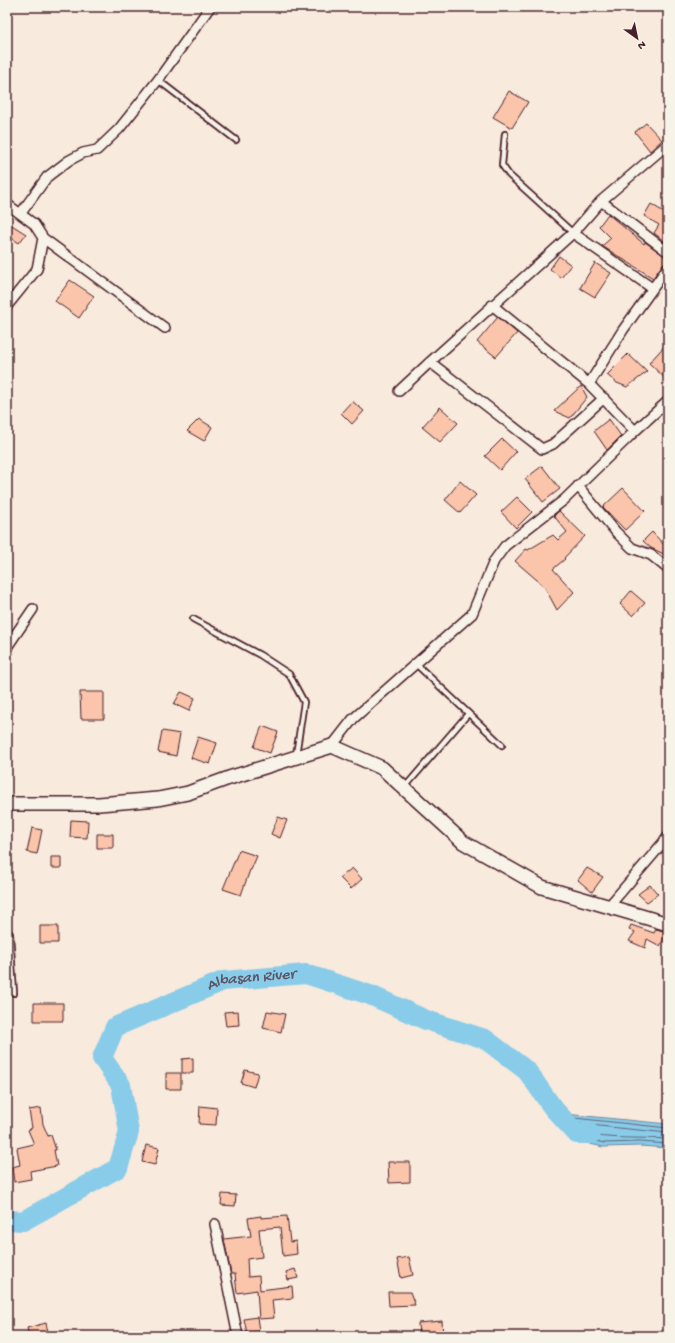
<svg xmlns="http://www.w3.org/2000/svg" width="675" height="1343" font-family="'Gochi Hand',sans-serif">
  <rect width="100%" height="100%" fill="#f8eadc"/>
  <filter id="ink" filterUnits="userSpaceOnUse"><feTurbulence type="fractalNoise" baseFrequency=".025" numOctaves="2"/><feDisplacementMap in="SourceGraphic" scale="8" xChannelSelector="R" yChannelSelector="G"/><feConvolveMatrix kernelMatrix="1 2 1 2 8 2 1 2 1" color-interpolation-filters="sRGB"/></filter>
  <g filter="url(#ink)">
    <path fill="#88ccea" stroke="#6f879e" d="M565,1114L668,1124V1148L640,1146L603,1147L573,1140Z"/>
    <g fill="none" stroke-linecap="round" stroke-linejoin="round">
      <path stroke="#636477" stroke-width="1" d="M668,1128L574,1118L572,1120L577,1137L604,1143L640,1142L668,1144
        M668,1133L580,1124L578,1126L581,1133C610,1140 638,1137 668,1139"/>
      <path stroke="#88ccea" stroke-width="20" id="s1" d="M7,1220L23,1221L118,1168L129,1132L121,1085L102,1058L115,1027L223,981L306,974L370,995L426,1020L485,1039L527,1071L553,1108L577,1134H591"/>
    </g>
    <path fill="#fac5ab" stroke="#4a1f2b" d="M509,91L528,102L512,128L493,117Z
      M646,123L662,140L650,151L635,132Z
      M651,204L667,214L668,212V244L654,233L659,225L644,216Z
      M608,214L644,244L645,242L668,258V261L663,264L653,278L602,246L611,238L599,226Z
      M7,222L26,234L19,243L7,235Z
      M559,256L571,265L561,278L550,269Z
      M595,263L611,273L595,297L580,288Z
      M70,280L94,296L79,318L55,301Z
      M498,317L517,333L496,357L477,342Z
      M668,342V381L649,363Z
      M628,354L647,372L627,387L617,383L607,375Z
      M581,386L587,397L570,418L554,411Z
      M352,401L364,411L352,424L341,413Z
      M440,407L458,423L440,442L422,427Z
      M199,419L212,427L204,441L187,431Z
      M609,419L621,436L607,450L594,431Z
      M502,439L516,452L500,470L485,456Z
      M542,466L560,489L543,502L525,479Z
      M460,481L476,495L460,513L445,500Z
      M623,488L645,511L625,530L603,507Z
      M517,497L532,512L516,528L501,512Z
      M559,511L585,536L564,558L565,559L553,569L574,592L557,610L544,586L515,561L526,549L528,550L553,535L558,540L567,532L554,516Z
      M652,532L668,549V556L651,548L643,541Z
      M631,591L645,603L633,616L620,604Z
      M80,692H104V719H81Z
      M181,692L195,698L189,711L174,704Z
      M262,726L278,732L270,753L254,747Z
      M162,731L180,734L176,756L158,752Z
      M198,737L217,743L210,764L191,758Z
      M278,817L287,820L280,838L271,834Z
      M71,820L88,821L87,838L70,837Z
      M32,828L42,830L37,854L27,852Z
      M97,834H113V848H97Z
      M239,850L257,856L251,870H250L241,895L223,889Z
      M51,857H61V868H51Z
      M352,868L362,879L351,889L340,878Z
      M587,868L603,877L592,892L578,880Z
      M650,885L658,894L647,902L638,894Z
      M631,925L654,933L656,929L667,932L660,946L647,939L645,948L629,941L635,932L629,929Z
      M40,926H58V943H40Z
      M34,1003H63V1021H34Z
      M238,1011L239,1025L226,1026L224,1012Z
      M267,1011L285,1014L281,1032L263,1028Z
      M193,1058V1073H182V1059Z
      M245,1070L258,1073L254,1087L241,1083Z
      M166,1073H181V1089H166Z
      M200,1106L217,1108L216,1125L199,1124Z
      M41,1108L43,1124L48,1136L51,1135L56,1150H54L57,1166L30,1171L31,1179L14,1182L12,1167L20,1165L17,1148L34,1144L28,1130L32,1128L29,1110Z
      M146,1145L159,1148L155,1165L142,1162Z
      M388,1162H410V1182L389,1183Z
      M222,1194L236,1195L235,1206L221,1205Z
      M261,1216V1218L287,1216L290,1242L296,1241L297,1254L283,1256L280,1227L259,1229L262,1257L247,1259L248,1277L259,1276L260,1290L292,1286L293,1298L272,1300L274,1318L259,1319L257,1290L237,1293L235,1274H231L224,1239L251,1236L248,1218Z
      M409,1257L413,1275L401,1278L397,1259Z
      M295,1269L298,1278L288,1280L286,1272Z
      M388,1292H410L415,1305L389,1306Z
      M257,1317L259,1331L247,1333L244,1319Z
      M442,1321L443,1336H419L418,1323Z
      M46,1323L49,1336H29L27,1328Z"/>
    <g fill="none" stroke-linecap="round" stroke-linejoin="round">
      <g stroke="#4a1f2b" stroke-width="8">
        <path id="lane" d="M158,80L236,140
          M505,134L502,165L509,175L573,233
          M193,619L260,655L289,674L304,702L296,755
          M416,664L502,745
          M405,787L468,714
          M7,930L10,934L14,993"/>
      </g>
      <g stroke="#4a1f2b" stroke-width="12">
        <path id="street" d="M601,201L668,252
          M7,204L34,224L43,238L165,328
          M21,213L47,177L68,161L83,153L97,150L119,129L158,80L210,7
          M573,233L652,288
          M492,305L589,384L635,431
          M7,306L37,269L43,238
          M589,384L623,330L668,267
          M399,391L430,362
          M604,398L553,444L542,449L430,362L573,233L601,201L668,144
          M578,486L616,532L632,548L651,555L668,569
          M7,647L33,609
          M332,746L353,719L472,614L494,561L505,546L564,500L635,431L668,401
          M609,906L668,837
          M215,1224L238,1336"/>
      </g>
      <g stroke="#4a1f2b" stroke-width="16">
        <path id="secondary" d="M7,804H99L158,799L188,793L229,778L332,746L382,768L463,842L542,887L668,924"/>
      </g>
      <use href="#lane" stroke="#f7f3e8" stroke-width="4.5"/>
      <use href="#street" stroke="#f7f3e8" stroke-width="9"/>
      <use href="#secondary" stroke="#f7f3e8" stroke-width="13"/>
    </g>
  </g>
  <g text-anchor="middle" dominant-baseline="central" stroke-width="3" stroke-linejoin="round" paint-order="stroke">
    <g font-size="16" font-style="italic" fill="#5d5364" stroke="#f7f3e8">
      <text stroke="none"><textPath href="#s1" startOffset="422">Albasan River</textPath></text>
    </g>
  </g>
  <rect width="675" height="1343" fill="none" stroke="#f7f3e8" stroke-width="24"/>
  <rect x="12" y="12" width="651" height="1319" fill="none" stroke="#4a1f2b" stroke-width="1.5" filter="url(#ink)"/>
  <g transform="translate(637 38) rotate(147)" stroke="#f7f3e8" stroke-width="3" paint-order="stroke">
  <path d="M0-3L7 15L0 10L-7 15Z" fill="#4a1f2b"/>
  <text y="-6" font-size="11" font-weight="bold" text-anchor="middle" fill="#4a1f2b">N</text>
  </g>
</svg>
